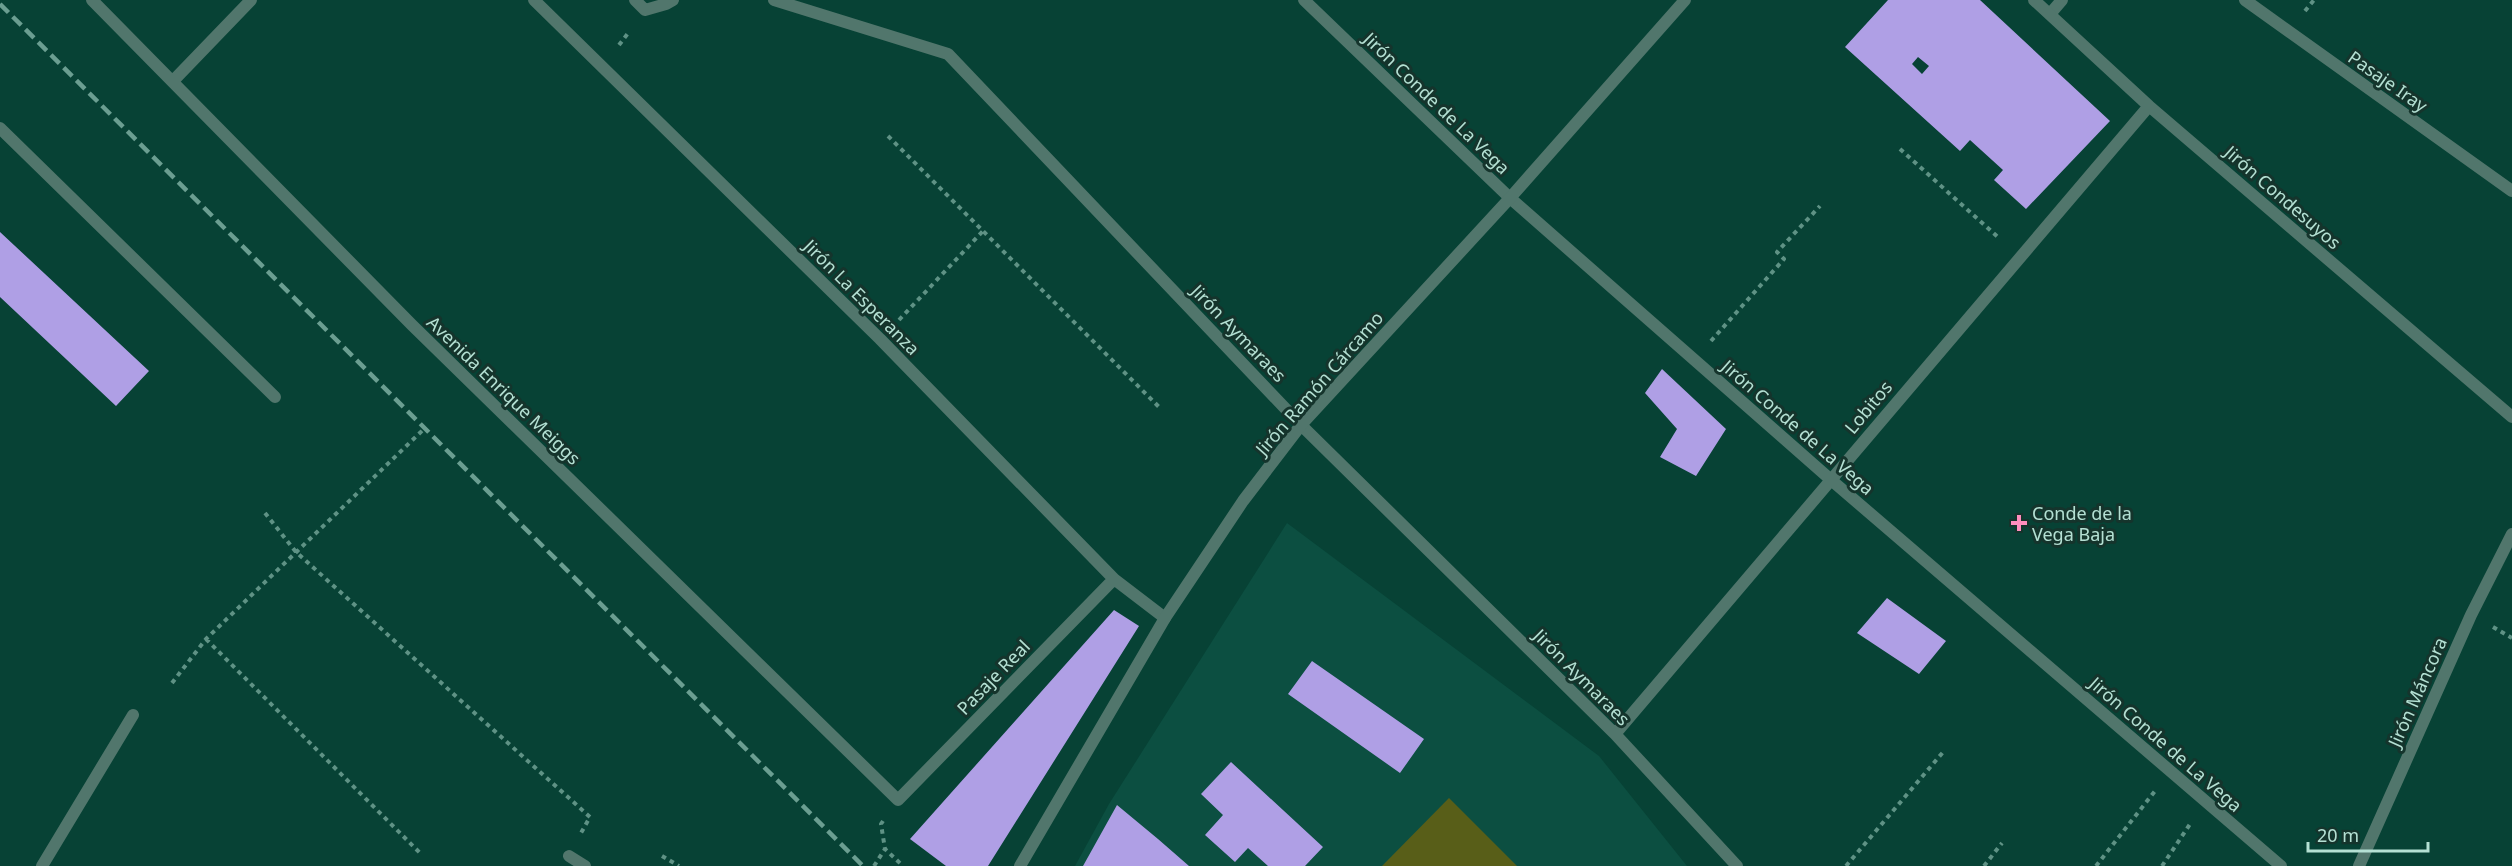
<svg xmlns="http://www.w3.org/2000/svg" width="2512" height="866" font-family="'Noto Sans',sans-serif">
  <rect width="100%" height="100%" fill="#074235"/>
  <path fill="#0c4f41" d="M1287,523L1599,756L1687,866H1075L1109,804Z"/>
  <path fill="#585e18" d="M1449,798L1517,866H1382Z"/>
  <path fill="#af9fe5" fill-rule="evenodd" d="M1888,0H1980L2110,121L2026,209L1994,180L2003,170L1970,140L1960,151L1845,47ZM1918,57L1929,66L1922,74L1912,64Z
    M0,232L149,371L116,406L0,297Z
    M1662,369L1726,429L1696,476L1660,457L1677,429L1645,393Z
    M1887,598L1946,641L1919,674L1857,633Z
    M1114,610L1139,626L988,866H946L910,839Z
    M1312,661L1424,739L1400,773L1288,694Z
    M1231,762L1323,847L1305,866H1268L1248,848L1235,862L1205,835L1223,815L1201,794Z
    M1117,805L1158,839L1189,866H1083Z"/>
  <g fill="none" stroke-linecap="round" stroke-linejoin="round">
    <path stroke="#5f9285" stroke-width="4" stroke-dasharray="4.5 4.5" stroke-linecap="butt" d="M2305,11L2314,0
      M619,45L629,32
      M888,136L1161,409
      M1900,149L2000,239
      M899,320L983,231
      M1711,341L1784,259L1777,252L1820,206
      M265,513L296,552L590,817L581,833
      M2493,627L2512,638
      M206,639L422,855
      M172,683L206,639L425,428
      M883,821L881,824L885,849L903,866
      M662,856L679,866
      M874,866L885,849
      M1846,866L1944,751
      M1984,866L2002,843
      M2096,866L2155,791
      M2162,866L2190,824"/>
    <path stroke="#51766c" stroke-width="12" d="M2245,0L2512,191
      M2050,14L2062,0"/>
    <path stroke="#51766c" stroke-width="12" d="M569,856L585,866"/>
    <path stroke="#51766c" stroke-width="12" d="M92,0L412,325L898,800L1114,579
      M534,0L880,339L1114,579L1165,618
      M635,0L645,10L666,4L673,0
      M774,0L948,54L1301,425L1615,734L1737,866
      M1304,0L1510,198L1830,479L2281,866
      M2034,0L2149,106L2512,417
      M173,81L251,0
      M0,128L275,397
      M1615,734L2149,106
      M42,866L133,715"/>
    <path stroke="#51766c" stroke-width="12" d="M1020,866L1165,618L1243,501L1301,425L1510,198L1685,0
      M2359,866L2471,615L2512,534"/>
    <path stroke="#6b9e91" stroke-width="4.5" stroke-dasharray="12 6" stroke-linecap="butt" d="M0,4L863,866"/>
  </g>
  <path fill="#fe8ebd" stroke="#15342c" stroke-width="2" d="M2016 514h6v6h6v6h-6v6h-6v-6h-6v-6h6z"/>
  <g text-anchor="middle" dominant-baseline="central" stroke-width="6" stroke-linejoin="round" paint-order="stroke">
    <g font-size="18" fill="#b4e0d3" stroke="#15342c">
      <text transform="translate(2388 81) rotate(35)">Pasaje Iray</text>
      <text transform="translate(1437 103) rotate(44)">Jirón Conde de La Vega</text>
      <text transform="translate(2283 197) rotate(41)">Jirón Condesuyos</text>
      <text transform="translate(862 297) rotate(45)">Jirón La Esperanza</text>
      <text transform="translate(1239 333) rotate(46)">Jirón Aymaraes</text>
      <text transform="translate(1319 383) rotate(-49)">Jirón Ramón Cárcamo</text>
      <text transform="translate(504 390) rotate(44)">Avenida Enrique Meiggs</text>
      <text transform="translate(1868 407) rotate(-50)">Lobitos</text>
      <text transform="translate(1798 427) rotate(41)">Jirón Conde de La Vega</text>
      <text transform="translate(993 677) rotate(-46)">Pasaje Real</text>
      <text transform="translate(1582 677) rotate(45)">Jirón Aymaraes</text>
      <text transform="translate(2417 692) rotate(-66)">Jirón Máncora</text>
      <text transform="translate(2166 744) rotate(41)">Jirón Conde de La Vega</text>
    </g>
    <g font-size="18" fill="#b4e0d3" stroke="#15342c" text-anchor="start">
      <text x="2032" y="513">Conde de la<tspan x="2032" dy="21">Vega Baja</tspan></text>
    </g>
  </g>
  <path d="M2308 842v9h120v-9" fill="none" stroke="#b4e0d3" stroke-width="3"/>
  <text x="2317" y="842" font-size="18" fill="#b4e0d3" stroke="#15342c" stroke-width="4.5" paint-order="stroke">20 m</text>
</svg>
